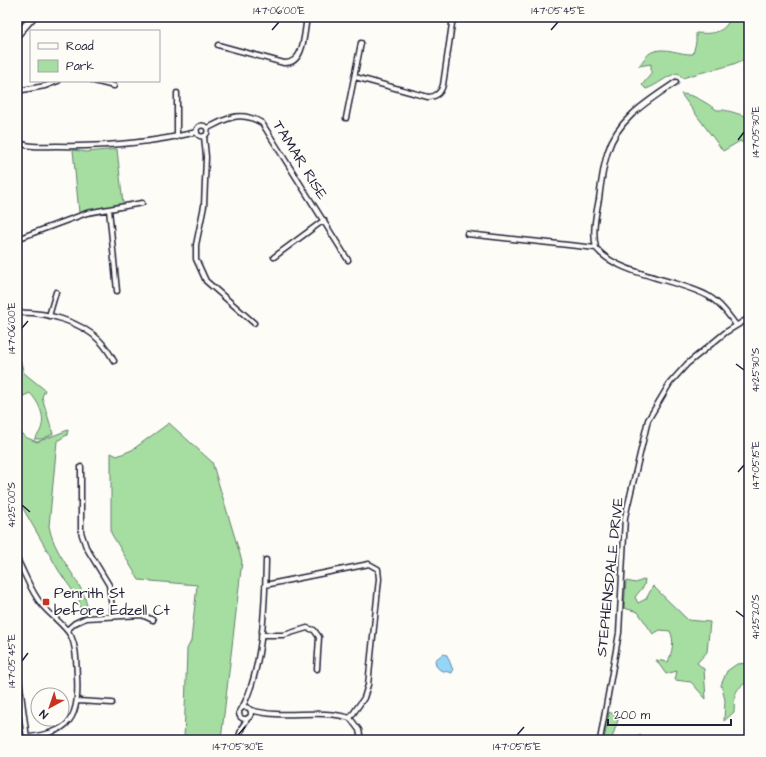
<svg xmlns="http://www.w3.org/2000/svg" width="766" height="757" font-family="'Architects Daughter',sans-serif">
  <rect width="100%" height="100%" fill="#fdfcf7"/>
  <filter id="ink" filterUnits="userSpaceOnUse"><feTurbulence type="fractalNoise" baseFrequency=".025" numOctaves="2"/><feDisplacementMap in="SourceGraphic" scale="8" xChannelSelector="R" yChannelSelector="G"/><feConvolveMatrix kernelMatrix="1 2 1 2 8 2 1 2 1" color-interpolation-filters="sRGB"/></filter>
  <g filter="url(#ink)">
    <path fill="#a6dda1" stroke="#64806e" d="M731,17H749V39L744,48L749,54V57C728,69 705,70 683,78L678,73C666,76 658,85 646,89L642,85L651,74V64L639,66C642,62 647,54 652,52C665,46 680,55 693,54L696,42V33C712,34 724,34 731,17Z
      M681,94C694,94 706,103 717,110C729,109 737,115 749,116V147L740,141L723,151Z
      M117,149L123,204L79,213L73,150L87,152Z
      M17,350L24,373L45,390L42,397L53,434L42,439H34C49,425 42,406 30,393L19,398L23,414L17,418V388L20,371Z
      M169,423L212,462L242,561L221,740H184L187,649L191,641L197,585L139,580L111,533V453L117,456L132,450Z
      M17,429L25,437L37,442L68,430L67,435L57,441L49,526C53,551 73,571 83,593C86,599 87,607 89,614H81L79,600L59,571L17,498Z
      M645,579L644,586L635,597L638,603L646,599L653,586L688,620L710,622L707,652L697,663L704,669L706,699L691,682L675,680L677,671L666,674L656,660L668,662C672,652 675,641 670,631L660,630L653,634L638,612L624,608L626,581L636,583Z
      M749,663V681C733,690 735,694 734,712L724,721L725,700L721,685L727,671L737,664Z
      M609,712L619,717L612,738L641,735L638,740H604Z"/>
    <path fill="#95d5f7" stroke="#678dac" d="M443,654L447,655L453,670L452,673L440,670L436,666L435,660Z"/>
    <g fill="none" stroke-linecap="round" stroke-linejoin="round">
      <g stroke="#22223b" stroke-width="7">
        <path id="street" d="M218,45L284,63C305,64 304,32 307,17
          M355,77L428,97C436,97 441,93 443,85L453,17
          M94,81L114,86
          M17,91L45,86L58,81
          M346,118L361,43
          M196.5 131a5.5 5.5 0 1 1 11 0a5.5 5.5 0 1 1-11 0Z
          M208,128C228,118 240,110 262,123L348,260
          M204,136L206,157L204,206L196,245V259L206,281L254,323
          M177,137V93
          M17,142C29,148 44,146 56,146C104,147 150,143 197,132
          M109,209L117,291
          M467,234L596,248C617,275 678,279 708,296C720,303 728,314 736,325
          M17,239L87,213L142,203
          M596,248C592,231 596,215 599,199C601,183 603,166 608,151C618,118 650,100 676,82
          M274,257L324,220
          M17,313C43,311 81,321 100,341C106,347 110,354 114,361
          M49,316L56,292
          M81,467V532L86,547L109,585L113,616
          M17,559C25,574 31,592 42,605C51,616 64,624 71,636C77,648 76,663 77,676C80,727 64,733 17,739
          M265,585L369,564L378,569L379,579L368,685L364,698L350,718
          M67,630L75,623L86,618L142,615L153,620
          M261,635H284L307,628L314,630L319,637L317,669
          M17,664L27,738
          M78,701L112,703
          M239 713a6 6 0 1 1 12 0a6 6 0 1 1-12 0Z
          M242,708C263,669 265,604 266,560
          M251,710C283,720 318,708 350,718
          M350,718L359,730L361,740
          M238,740L242,727L248,718
          M600,740L619,633L625,517L648,420L670,383L687,364L726,332L749,318"/>
      </g>
      <g stroke="#22223b" stroke-width="9">
        <path id="secondary" d="M17,35L33,17"/>
      </g>
      <use href="#street" stroke="#fdfcf7" stroke-width="4"/>
      <use href="#secondary" stroke="#fdfcf7" stroke-width="6"/>
    </g>
  </g>
  <path fill="none" stroke="#22223b" stroke-width="1.5" d="M272,30L279,22M551,30L558,22M738,140L744,132M22,328L28,321M736,364L744,370M738,472L744,465M22,505L30,512M736,611L744,617M22,661L28,653M238,735L245,727M517,735L524,727"/>
  <rect fill="#c8321e" stroke="#fdfcf7" stroke-width="1.5" x="42" y="598" width="8" height="8" rx="2"/>
  <g text-anchor="middle" dominant-baseline="central" stroke-width="4" stroke-linejoin="round" paint-order="stroke">
    <g font-size="15" fill="#22223b" stroke="#fdfcf7">
      <text transform="translate(300 160) rotate(58)">TAMAR RISE</text>
      <text transform="translate(610 577) rotate(-84)">STEPHENSDALE DRIVE</text>
    </g>
    <g font-size="15" fill="#22223b" stroke="#fdfcf7" text-anchor="start">
      <text x="54" y="593">Penrith St<tspan x="54" dy="17">before Edzell Ct</tspan></text>
    </g>
  </g>
  <rect width="766" height="757" fill="none" stroke="#fdfcf7" stroke-width="44"/>
  <rect x="30" y="30" width="130" height="52" fill="#fdfcf7" stroke="#a5a5ac"/>
  <rect x="38" y="43" width="20" height="6" fill="#fdfcf7" stroke="#a5a5ac"/>
  <text x="66" y="50" font-size="12" fill="#22223b">Road</text>
  <rect x="38" y="60" width="20" height="12" fill="#a6dda1" stroke="#a5a5ac"/>
  <text x="66" y="70" font-size="12" fill="#22223b">Park</text>
  <g transform="translate(50 707) rotate(220)"><circle r="19" fill="#fdfcf7" stroke="#a5a5ac"/>
  <path d="M0-3L7 15L0 10L-7 15Z" fill="#c8321e"/>
  <text y="-6" font-size="11" font-weight="bold" text-anchor="middle" fill="#22223b">N</text>
  </g>
  <path d="M608 719v6h123v-6" fill="none" stroke="#22223b" stroke-width="2"/>
  <text x="614" y="719" font-size="12" fill="#22223b" stroke="#fdfcf7" stroke-width="3" paint-order="stroke">200 m</text>
  <rect x="22" y="22" width="722" height="713" fill="none" stroke="#22223b" stroke-width="1.5"/>
  <g font-size="10" text-anchor="middle" fill="#22223b">
    <text x="279" y="14">147°06'00"E</text>
    <text x="558" y="14">147°05'45"E</text>
    <text transform="translate(755 132) rotate(-90)" y="4">147°05'30"E</text>
    <text transform="translate(11 328) rotate(-90)" y="4">147°06'00"E</text>
    <text transform="translate(755 370) rotate(-90)" y="4">41°25'30"S</text>
    <text transform="translate(755 465) rotate(-90)" y="4">147°05'15"E</text>
    <text transform="translate(11 505) rotate(-90)" y="4">41°25'00"S</text>
    <text transform="translate(755 617) rotate(-90)" y="4">41°25'20"S</text>
    <text transform="translate(11 661) rotate(-90)" y="4">147°05'45"E</text>
    <text x="238" y="750">147°05'30"E</text>
    <text x="517" y="750">147°05'15"E</text>
  </g>
</svg>
